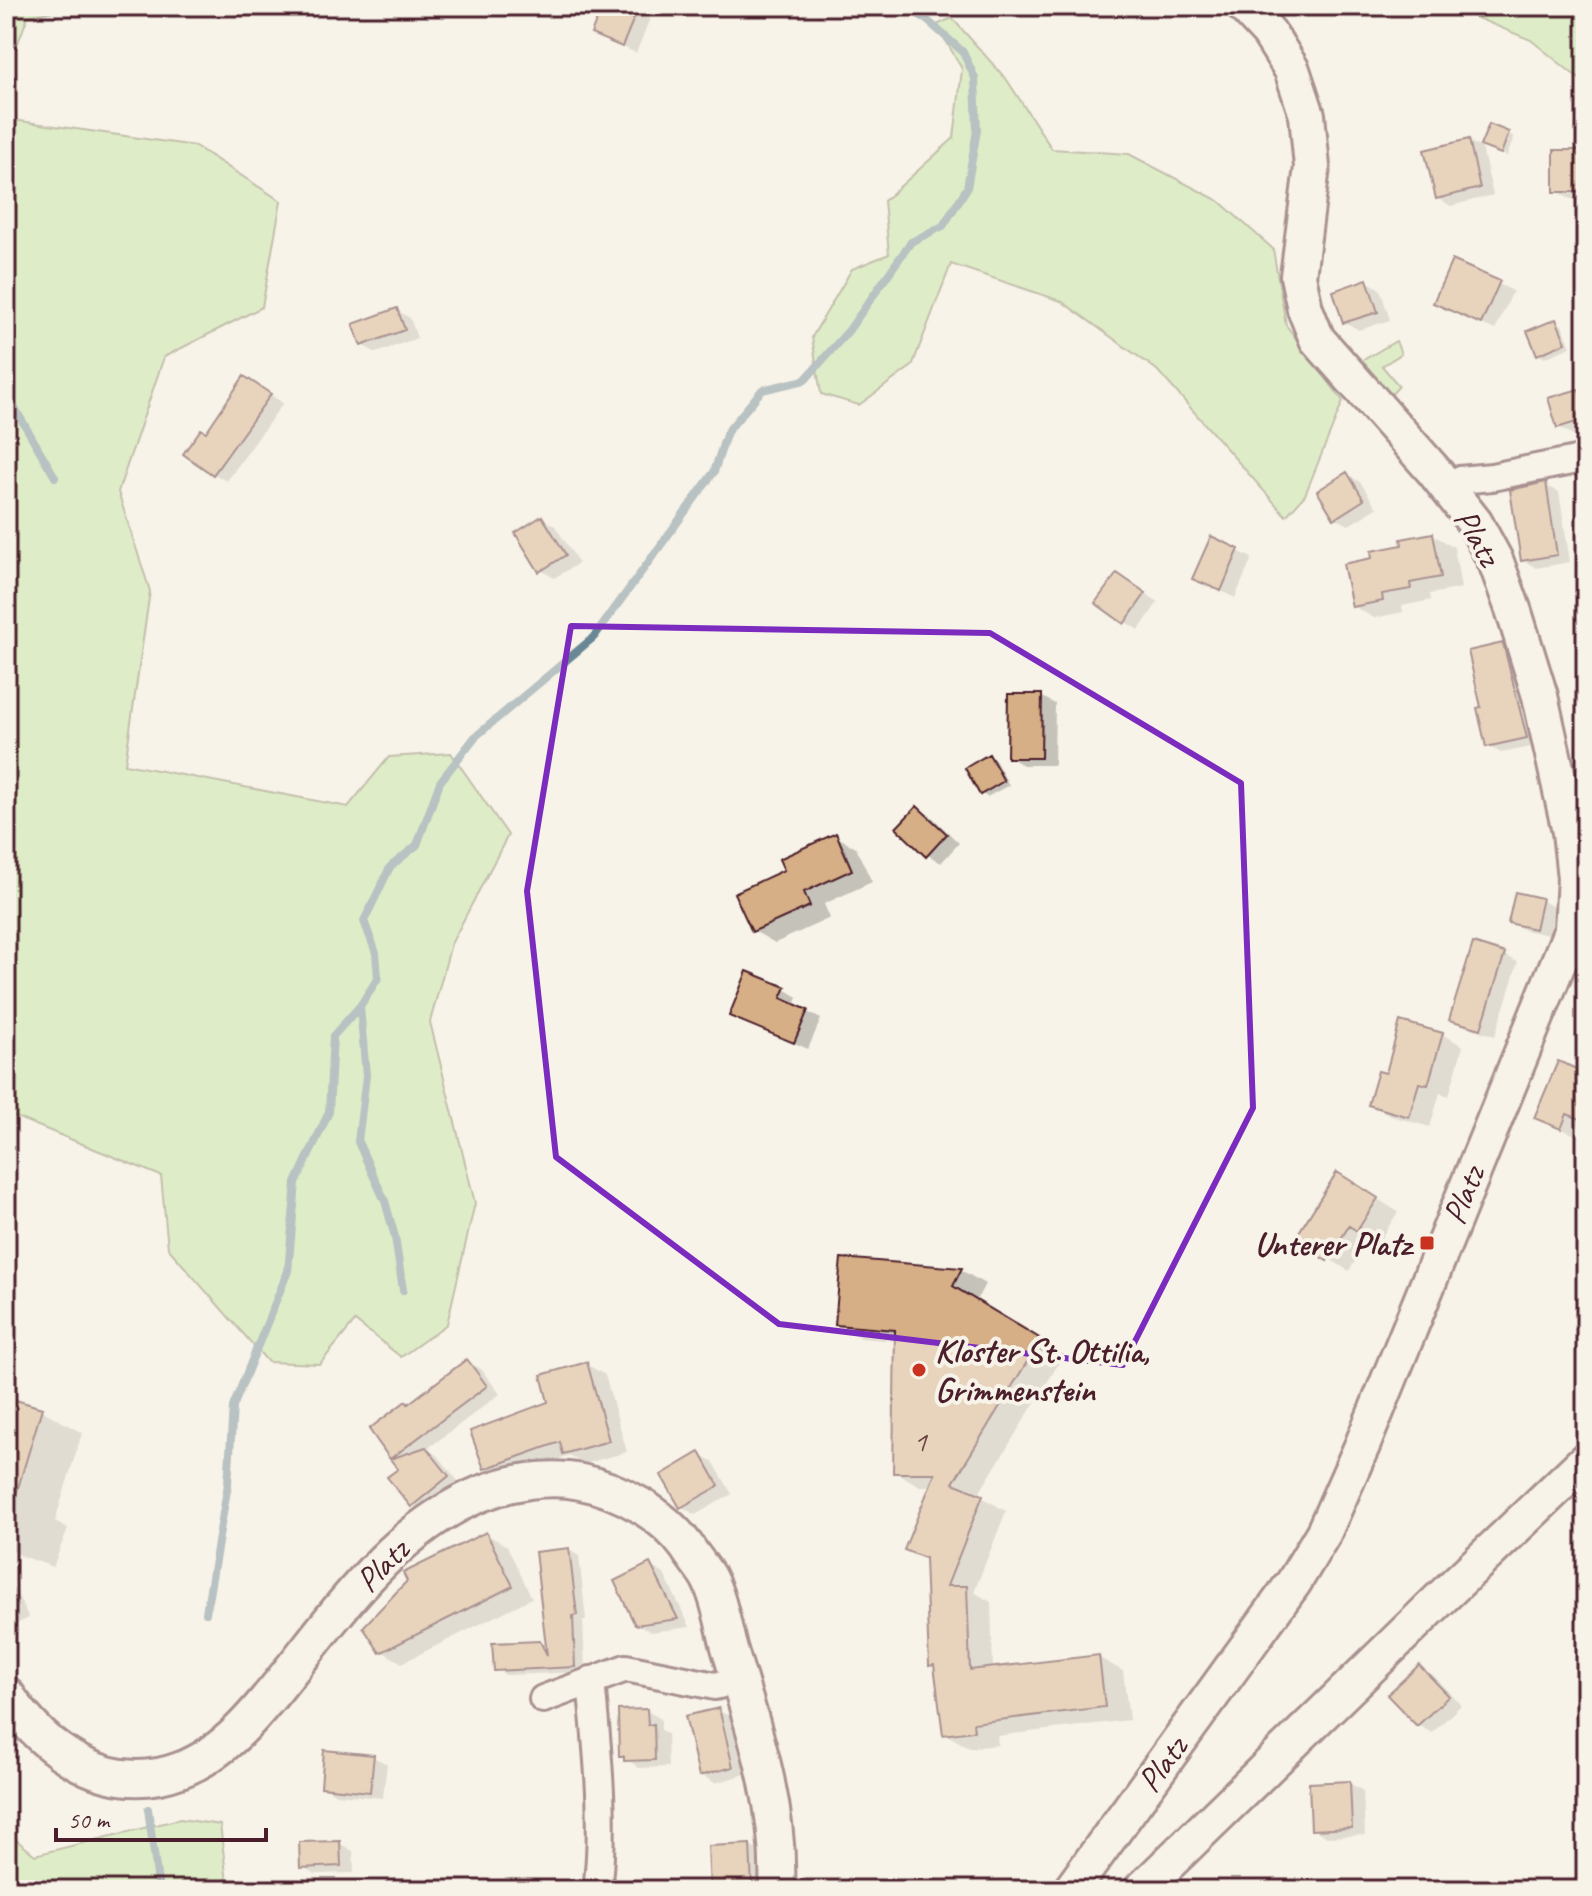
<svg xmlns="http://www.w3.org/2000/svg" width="1592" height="1896" font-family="Caveat,sans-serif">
  <rect width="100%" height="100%" fill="#f7f3e8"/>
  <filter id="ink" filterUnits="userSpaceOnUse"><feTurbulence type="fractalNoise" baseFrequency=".0125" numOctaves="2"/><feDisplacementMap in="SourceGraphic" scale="16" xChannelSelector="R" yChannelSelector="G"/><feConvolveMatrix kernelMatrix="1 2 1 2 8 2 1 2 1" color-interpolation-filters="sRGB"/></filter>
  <g filter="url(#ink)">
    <path fill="#bfe6a0" stroke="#848266" stroke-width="2" d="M6,6H79L28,16L6,75Z
      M1448,6H1586V81L1583,82L1531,40Z
      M952,18L1007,80L1052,149L1129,154L1219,201L1273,249L1286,325L1343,401L1305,495L1286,516L1157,370L1061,301L951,264L912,366L859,405L821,394L812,337L852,269L889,254L884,201L954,138L962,69L937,25Z
      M6,119L195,146L281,201L262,307L164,357L118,492L150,591L125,764L348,807L389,757L451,753L508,835L451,944L430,1022L475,1203L447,1324L401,1357L355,1321L320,1364L268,1362L168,1248L161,1176L6,1113Z
      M1396,341L1401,354L1382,366L1399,386L1391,395L1360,362Z
      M180,1819L220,1825L228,1890H6V1832L35,1855Z"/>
    <path fill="#0003" d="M605,6H655L636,53L593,34Z
      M1508,134L1514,137L1507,156L1489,149Z
      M1468,141L1482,148L1493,195L1451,206L1437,198Z
      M1586,152V213L1576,208V199H1570L1556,191Z
      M1453,262L1513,291L1495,330L1435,303Z
      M1367,281L1380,289L1390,320L1359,330L1345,322Z
      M396,310L410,318L417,338L376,353L362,345Z
      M1556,321L1562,325L1571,347L1544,358L1538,354Z
      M258,387L283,403L227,481L214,474Z
      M1579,391L1586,394V431L1573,435L1559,427Z
      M1347,474L1360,482L1377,508L1349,525L1335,518Z
      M1545,485L1559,492L1570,562L1536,568L1523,560Z
      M542,518L555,526L579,563L554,578L541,570Z
      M1433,535L1454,547L1461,588L1430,594L1431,600L1402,606L1403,612L1374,618L1353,606L1375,560Z
      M1238,551L1252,558L1235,598L1194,578Z
      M1131,583L1158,602L1139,630L1125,622Z
      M1502,645L1516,653L1540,745L1501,753L1488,746L1483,709Z
      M1041,696L1055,704L1054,765H1023L1009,757Z
      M989,756L995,760L1009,785L987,797L981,793Z
      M917,809L931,816L959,843L941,863L928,855Z
      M836,836L856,848L872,882L824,904L830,918L775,943L754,931L787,871Z
      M1541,900L1555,908L1549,935L1524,930L1510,922Z
      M1504,955L1518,962L1495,1036L1465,1026L1452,1019Z
      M785,989L798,997L795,1006L821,1019L808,1049L731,1015Z
      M1442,1034L1463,1046L1449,1096L1440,1093L1430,1127L1391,1116L1371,1104L1387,1075Z
      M1586,1075V1122L1581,1120L1575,1135L1537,1117Z
      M1359,1187L1398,1212L1379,1241L1371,1237L1349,1271L1297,1239Z
      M843,1261L961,1270L985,1284L976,1301L1064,1355L978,1495L1006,1511L974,1592L991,1602L993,1670L1098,1657L1123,1671L1129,1720L997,1736L998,1745L970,1748L945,1734L937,1668L931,1664L927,1561L907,1549L932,1486H920L895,1472L896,1341L861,1338L837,1324Z
      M467,1361L481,1369L500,1394L427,1449L439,1457L461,1485L426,1513L412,1505L400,1469L392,1458L409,1405Z
      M586,1364L605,1375L627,1452L584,1464L569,1455L504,1479L486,1468L551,1404Z
      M41,1410L82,1433L55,1521L68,1528L53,1567L22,1556L6,1547V1411Z
      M700,1455L714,1463L732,1494L695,1515L682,1507Z
      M486,1534L507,1546L532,1598L402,1663L381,1651Z
      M569,1550L579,1556L586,1620H583L585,1672L506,1675L496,1669L540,1643L548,1648Z
      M650,1566L664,1574L690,1627L651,1632L637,1624Z
      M6,1584L15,1590L29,1618L9,1627L6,1626Z
      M1419,1667L1433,1675L1461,1705L1432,1733L1418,1725L1390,1695Z
      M718,1710L732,1718L746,1774L715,1783L701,1775Z
      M647,1711L661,1719V1730L667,1734L668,1767L639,1768L621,1755Z
      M373,1757L387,1764L383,1798L336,1794L323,1786Z
      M1349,1783L1363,1791L1365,1835L1327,1837L1313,1829Z
      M339,1843L353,1851L354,1873L315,1874L302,1866Z
      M750,1846L764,1854L765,1890H712Z"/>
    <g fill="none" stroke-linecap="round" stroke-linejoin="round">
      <path stroke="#6a8796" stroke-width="8" d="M6,393L55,477
        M403,1290L395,1237L385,1201L358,1142L366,1076L360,1006L378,978L376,953L364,921L390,867L417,845L440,782L475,737L594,637L714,472L727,432L762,390L805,380L849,330L911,242L943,226L967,188L977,130L975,78L963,52L928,21L907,6
        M206,1613L228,1484L233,1407L288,1271L296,1183L329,1112L333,1036L360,1006
        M148,1809L159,1890"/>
    </g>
    <path fill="#d6af87" stroke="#4a1f2b" stroke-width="2" d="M602,6H639L622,47L591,34Z
      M1489,124L1509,132L1501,154L1480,146Z
      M1469,139L1480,188L1436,199L1424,150Z
      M1554,150H1586V192H1554Z
      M1452,260L1500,281L1481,324L1433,303Z
      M1367,279L1378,312L1343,323L1333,291Z
      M397,308L405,330L361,346L353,324Z
      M1556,319L1566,343L1537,355L1527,331Z
      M244,376L271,394L213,475L183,454L201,429L206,432Z
      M1579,389L1586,419L1557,428L1548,398Z
      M1347,472L1364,500L1334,519L1317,491Z
      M1546,482L1557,555L1521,561L1510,490Z
      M542,516L566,555L539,572L515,533Z
      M1433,533L1441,577L1410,583L1411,589L1382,594L1383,601L1352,607L1343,564L1372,558L1371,551L1402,545L1401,539Z
      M1211,536L1239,549L1221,591L1192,579Z
      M1117,573L1146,593L1124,624L1095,603Z
      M1503,643L1527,738L1486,747L1477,708L1481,707L1468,651Z
      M1008,694H1042L1041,758H1007Z
      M989,754L1004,781L980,795L965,768Z
      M917,806L947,834L926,857L896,828Z
      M836,833L852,870L804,892L810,906L752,932L734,893L784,870L779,859Z
      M1515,892L1542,898L1535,929L1508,923Z
      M1473,943L1505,953L1481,1029L1449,1020Z
      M747,971L786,987L781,998L808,1010L794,1043L729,1016Z
      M1400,1021L1443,1033L1428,1085L1419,1083L1409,1117L1368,1105L1378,1071L1386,1073Z
      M1558,1061L1586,1073V1121L1567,1114L1561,1129L1534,1118Z
      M1337,1172L1378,1198L1357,1231L1349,1226L1327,1261L1294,1240Z
      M841,1258L962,1268L953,1286L1041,1339L953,1483L983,1495L947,1586H967L970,1670L1099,1655L1105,1707L973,1723L974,1731L943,1735L934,1665L929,1666L925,1558L904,1550L935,1473H893L895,1330L835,1325Z
      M467,1359L487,1386L390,1459L369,1429L406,1401L408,1404Z
      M587,1362L609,1441L563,1454L560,1442L484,1469L470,1431L548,1402L541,1375Z
      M6,1397L42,1408L12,1508H6Z
      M426,1447L449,1476L411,1507L387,1477L398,1469L390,1459Z
      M700,1452L719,1486L680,1508L661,1475Z
      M486,1532L513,1586L380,1653L363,1627L407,1581L403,1573Z
      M569,1548L577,1615L573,1616L575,1667L494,1671L492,1643L540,1641L547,1655L535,1552Z
      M650,1563L678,1619L635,1625L614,1581Z
      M1419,1665L1449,1696L1417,1726L1387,1695Z
      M719,1708L733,1767L699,1776L685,1716Z
      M647,1709L648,1725L654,1724L655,1760L624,1761V1756H619L618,1710Z
      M324,1750L374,1755L370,1792L321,1787Z
      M1350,1781L1352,1828L1311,1830L1309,1783Z
      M340,1841L341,1866L300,1868L299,1842Z
      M750,1844L752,1889L710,1890L708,1846Z"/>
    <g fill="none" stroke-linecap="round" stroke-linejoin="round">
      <g stroke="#4a1f2b" stroke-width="32">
        <path id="minor" d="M1447,487L1459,480L1492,477L1586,458
          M591,1680C597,1749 606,1821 597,1890
          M543,1699L626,1668L715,1686L739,1680"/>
      </g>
      <g stroke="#4a1f2b" stroke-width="40">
        <path id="tertiary" d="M6,1694C45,1752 108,1797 180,1770C227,1753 261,1708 291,1670C345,1602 398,1528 480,1494C510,1482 548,1475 581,1482C621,1490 663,1514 687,1547C693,1557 702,1567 708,1577C719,1597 723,1625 729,1647C753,1726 781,1806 777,1890
          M1071,1890L1294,1582L1324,1532L1362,1446L1572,929L1575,878L1570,832L1540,696L1514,612L1496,562L1475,523L1434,471L1317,339L1305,309L1298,276L1312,167L1307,115L1292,70L1269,33L1244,6
          M1141,1890L1439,1600L1586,1460"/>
      </g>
      <use href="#minor" stroke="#f7f3e8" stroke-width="26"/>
      <use href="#tertiary" stroke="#f7f3e8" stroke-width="34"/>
    </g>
  </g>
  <path d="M0 0H1592V1896H0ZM571,626L990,633L1241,783L1253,1108L1123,1365L779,1324L556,1157L527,891Z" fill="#f7f3e8" fill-opacity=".55" fill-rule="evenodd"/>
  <path fill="none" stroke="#7b2cbf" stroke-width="6" stroke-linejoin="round" d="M571,626L990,633L1241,783L1253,1108L1123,1365L779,1324L556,1157L527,891Z"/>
  <g fill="#c8321e" stroke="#f7f3e8" stroke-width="3">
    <rect x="1419" y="1235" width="16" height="16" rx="4"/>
    <circle cx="919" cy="1370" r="8"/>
  </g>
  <g text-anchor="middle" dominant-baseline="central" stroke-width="8" stroke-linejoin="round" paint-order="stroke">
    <g font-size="30" fill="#6d4342">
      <text x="920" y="1441">1</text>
    </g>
    <g font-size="34" fill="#4a1f2b" stroke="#f7f3e8">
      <text transform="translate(1478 537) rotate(60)">Platz</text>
      <text transform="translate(1463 1195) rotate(-68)">Platz</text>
      <text transform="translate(382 1565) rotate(-45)">Platz</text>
      <text transform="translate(1162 1764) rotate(-54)">Platz</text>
    </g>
    <g font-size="34" font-weight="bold" fill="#4a1f2b" stroke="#f7f3e8" text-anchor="end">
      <text x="1411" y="1243">Unterer Platz</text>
      <text x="935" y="1350" text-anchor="start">Kloster St. Ottilia,<tspan x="935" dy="39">Grimmenstein</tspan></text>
    </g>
  </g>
  <rect width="1592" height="1896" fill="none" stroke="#f7f3e8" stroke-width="32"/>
  <rect x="16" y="16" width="1560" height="1864" fill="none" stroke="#4a1f2b" stroke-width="3" filter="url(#ink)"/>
  <path d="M56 1828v12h210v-12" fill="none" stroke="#4a1f2b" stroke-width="4"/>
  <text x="68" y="1828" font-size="24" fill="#4a1f2b" stroke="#f7f3e8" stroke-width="6" paint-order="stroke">50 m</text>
</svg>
